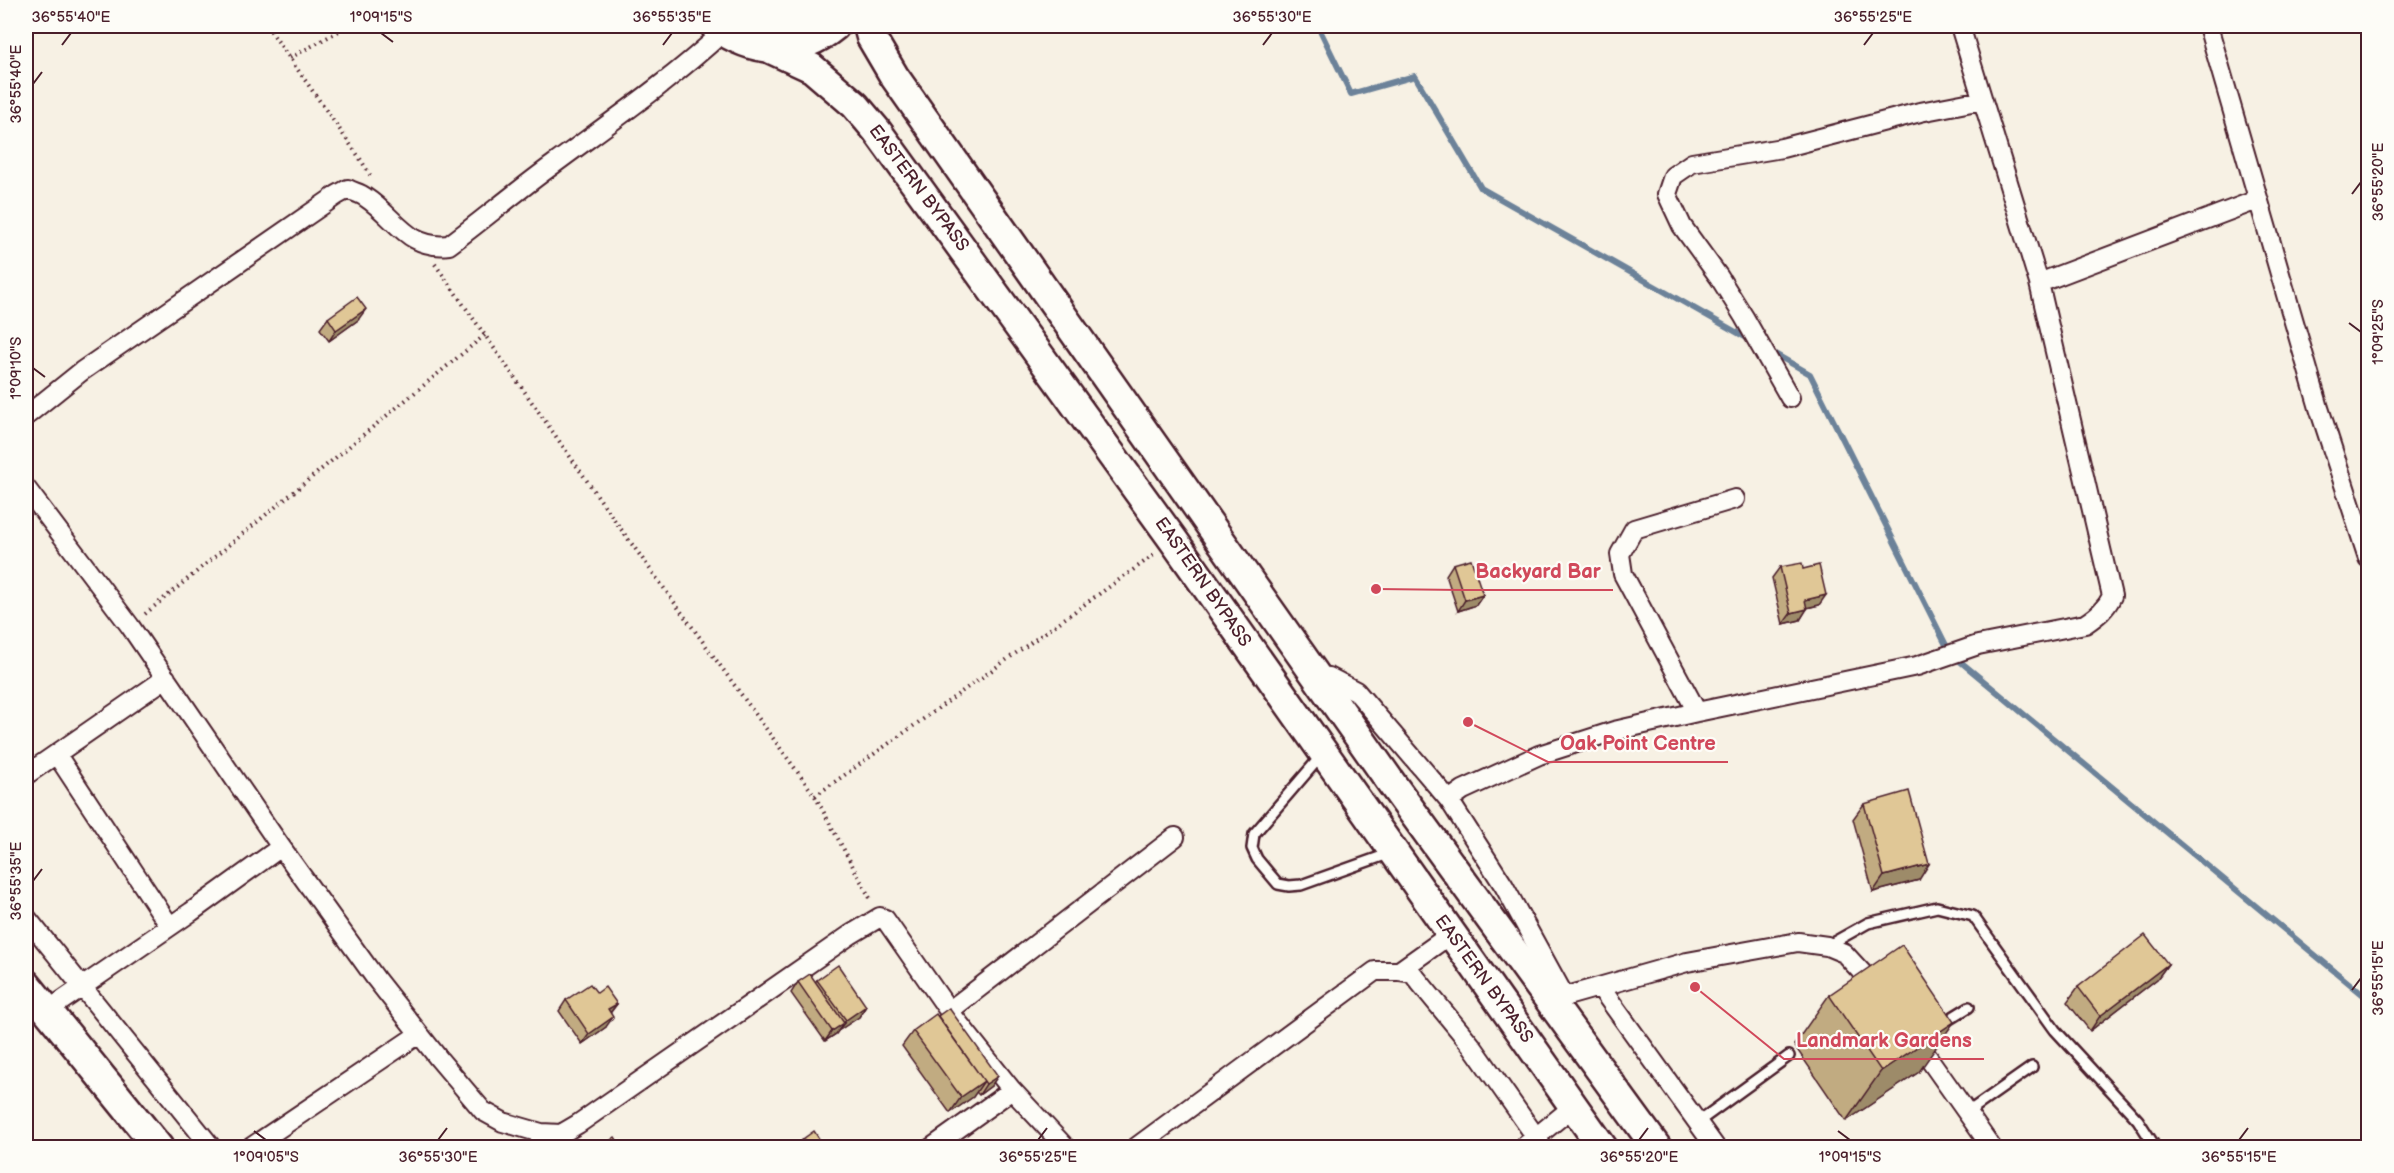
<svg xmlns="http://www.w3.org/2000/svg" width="2394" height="1173" font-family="'Balsamiq Sans',sans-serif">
  <rect width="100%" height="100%" fill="#f7f1e4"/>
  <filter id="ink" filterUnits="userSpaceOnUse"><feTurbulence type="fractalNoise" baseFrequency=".0167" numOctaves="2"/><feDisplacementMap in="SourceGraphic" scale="12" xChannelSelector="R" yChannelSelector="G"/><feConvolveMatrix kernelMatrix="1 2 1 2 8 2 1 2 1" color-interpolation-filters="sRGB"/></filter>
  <g filter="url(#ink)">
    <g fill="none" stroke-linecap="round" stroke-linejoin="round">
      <path stroke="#6c8299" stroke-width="6" d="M1318,26L1351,94L1415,76L1481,188L1752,341
        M1768,350L1810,374L1950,653L2367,998L2368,1005"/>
      <g stroke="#4a1f2b" stroke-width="14">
        <path id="service" d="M1321,756L1254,834L1252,848L1257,859L1278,884L1289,886L1301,885L1391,853
          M1827,946L1868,923L1937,907L1973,916L2055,1030L2138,1120L2156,1148
          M1943,1023L1969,1007
          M1968,1112L2032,1067
          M1698,1122L1789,1056"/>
      </g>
      <g stroke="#4a1f2b" stroke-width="22">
        <path id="minor" d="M1960,26L2039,283
          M2208,26L2319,408L2368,558
          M1790,398L1744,317L1719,277L1682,226L1667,194L1673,176L1692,163L1782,148L1920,112L1982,100
          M26,416L82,371L337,195L348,189C353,192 360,193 365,197C396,217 407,250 449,245C484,219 518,190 554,164C612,121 670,81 723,32
          M26,488L130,626L281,847L376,979L439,1059L483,1111L503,1122L541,1133L561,1134L578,1124L850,935L880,917L885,919L949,1011L1012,1090L1066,1148
          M1315,676L1329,677L1356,691L1449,800
          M1697,712L1623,574L1620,554L1634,529L1735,499
          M57,755L169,925
          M26,775L166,678
          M26,917L212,1148
          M1399,971L1451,934
          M1600,987L1716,1148
          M1565,997L1504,886L1449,800L1463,790L1539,755L1614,731L1697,712L1917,666L1978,645L2085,624C2097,616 2106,609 2112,596L2039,283L2257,200
          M1553,1000L1687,962L1798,942L1827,946L1844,953L1879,991
          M47,1011L191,912L281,847
          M949,1011L1175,837
          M1915,1039L1992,1148
          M250,1148L419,1034
          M931,1148L1012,1090
          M1135,1148L1375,971H1399L1412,973L1472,1046L1536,1137L1522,1148
          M1543,1148L1536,1137L1574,1106"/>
      </g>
      <g stroke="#4a1f2b" stroke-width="33">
        <path id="primary" d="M715,26C754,53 796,58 835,26
          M868,26L871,37L894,76L1392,784L1657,1148
          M771,49L812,68L855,105L877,131L1174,541L1603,1148
          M26,984L159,1148"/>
      </g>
      <path stroke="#4a1f2b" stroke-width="4" stroke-dasharray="1.5 4.5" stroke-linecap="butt" d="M267,26L359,157L372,178
        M290,58L348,26
        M435,264L618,525L815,796L871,900
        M145,614L485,335
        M815,796L1154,555"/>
      <use href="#service" stroke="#fdfcf7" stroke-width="9"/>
      <use href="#minor" stroke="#fdfcf7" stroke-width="18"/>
      <use href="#primary" stroke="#fdfcf7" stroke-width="28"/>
    </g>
    <path fill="#c1ab81" stroke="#4a1f2b" stroke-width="1.5" d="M328,318L358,320L329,341L320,329Z
      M1453,564L1483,595L1476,605L1458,611L1446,575Z
      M1780,567L1803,569L1819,605L1807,608L1800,620L1783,624L1772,578Z
      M1864,804L1919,880L1873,892L1853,819Z
      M2168,964L2157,979L2090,1031L2067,1002L2078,987Z
      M817,980L866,1006L859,1017L838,1031L836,1034L825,1041L791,993L798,982H815Z
      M1829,995L1919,1072L1846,1121L1794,1045Z
      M566,1000L617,1004L611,1012L606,1027L582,1044L559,1011Z
      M913,1031L991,1086L979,1095L976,1092L973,1097L950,1113L902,1046Z
      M803,1139L825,1148H801L799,1144Z"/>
    <path fill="#9d8b69" stroke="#4a1f2b" stroke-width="1.5" d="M366,309L358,320L329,341L336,330Z
      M1483,595L1476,605L1458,611L1465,600Z
      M1826,595L1819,605L1797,610L1805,600Z
      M1807,609L1800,620L1783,624L1791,613Z
      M1929,864L1919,880L1873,892L1884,876Z
      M2168,964L2157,979L2090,1031L2100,1016Z
      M617,1004L609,1014L608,1009Z
      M866,1006L859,1017L838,1031L846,1020Z
      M613,1017L606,1027L582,1044L589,1034Z
      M1954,1022L1919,1072L1846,1121L1881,1071Z
      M844,1023L836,1034L825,1041L832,1031Z
      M998,1076L991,1086L979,1095L986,1084Z
      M984,1081L973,1097L950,1113L961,1097Z"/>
    <path fill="#e0c796" stroke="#4a1f2b" stroke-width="1.5" d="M357,297L366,309L336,330L328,318Z
      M1471,559L1483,595L1465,600L1453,564Z
      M1802,563L1803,569L1819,565L1826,595L1805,600L1807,609L1791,613L1780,567Z
      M1909,791L1929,864L1884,876L1864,804Z
      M2145,935L2168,964L2100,1016L2078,987Z
      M1902,945L1954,1022L1881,1071L1829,995Z
      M838,965L866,1006L846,1020L817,980Z
      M810,974L844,1023L832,1031L798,982Z
      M590,984L597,993L605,987L617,1004L608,1009L613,1017L589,1034L566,1000Z
      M949,1008L998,1076L986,1084L938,1016Z
      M936,1014L984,1081L961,1097L913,1031Z
      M814,1131L825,1148H809L803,1139Z
      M615,1137L622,1148H602L601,1147Z"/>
  </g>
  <path fill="none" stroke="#4a1f2b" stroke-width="2" d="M381,33L393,42M62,45L71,33M663,45L672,33M1263,45L1272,33M1864,45L1873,33M33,84L42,72M2352,194L2361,182M2349,323L2361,332M33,368L45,377M33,881L42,869M2352,990L2361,978M254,1131L266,1140M1838,1131L1850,1140M438,1140L447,1128M1038,1140L1047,1128M1639,1140L1648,1128M2239,1140L2248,1128"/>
  <g text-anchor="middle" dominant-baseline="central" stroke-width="4.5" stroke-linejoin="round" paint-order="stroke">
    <g font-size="18" fill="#4a1f2b" stroke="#fdfcf7">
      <text transform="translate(919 188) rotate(53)">EASTERN BYPASS</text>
      <text transform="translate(1203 582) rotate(55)">EASTERN BYPASS</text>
      <text transform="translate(1484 979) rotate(54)">EASTERN BYPASS</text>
    </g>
  </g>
  <path fill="none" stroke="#d1495b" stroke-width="2" d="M1376 589L1463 590H1613M1468 722L1548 762H1728M1695 987L1784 1059H1984"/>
  <g fill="#d1495b" stroke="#fdfcf7" stroke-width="2">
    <circle cx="1376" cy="589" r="6"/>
    <circle cx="1468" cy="722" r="6"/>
    <circle cx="1695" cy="987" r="6"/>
  </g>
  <g font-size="20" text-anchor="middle" font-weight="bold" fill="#d1495b" stroke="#fdfcf7" stroke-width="4.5" stroke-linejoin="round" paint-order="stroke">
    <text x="1538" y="578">Backyard Bar</text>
    <text x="1638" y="750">Oak Point Centre</text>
    <text x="1884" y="1047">Landmark Gardens</text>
  </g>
  <rect width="2394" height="1173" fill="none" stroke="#fdfcf7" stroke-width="66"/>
  <rect x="33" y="33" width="2328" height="1107" fill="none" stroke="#4a1f2b" stroke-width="2"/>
  <g font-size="15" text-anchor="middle" fill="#4a1f2b">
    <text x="71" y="22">36°55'40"E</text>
    <text x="381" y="22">1°09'15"S</text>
    <text x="672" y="22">36°55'35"E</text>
    <text x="1272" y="22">36°55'30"E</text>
    <text x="1873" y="22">36°55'25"E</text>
    <text transform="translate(16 84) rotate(-90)" y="5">36°55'40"E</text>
    <text transform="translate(2378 182) rotate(-90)" y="5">36°55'20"E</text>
    <text transform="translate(2378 332) rotate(-90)" y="5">1°09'25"S</text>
    <text transform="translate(16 368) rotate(-90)" y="5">1°09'10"S</text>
    <text transform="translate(16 881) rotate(-90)" y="5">36°55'35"E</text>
    <text transform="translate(2378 978) rotate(-90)" y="5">36°55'15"E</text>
    <text x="266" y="1162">1°09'05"S</text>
    <text x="438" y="1162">36°55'30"E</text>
    <text x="1038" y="1162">36°55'25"E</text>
    <text x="1639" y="1162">36°55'20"E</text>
    <text x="1850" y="1162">1°09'15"S</text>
    <text x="2239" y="1162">36°55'15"E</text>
  </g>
</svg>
